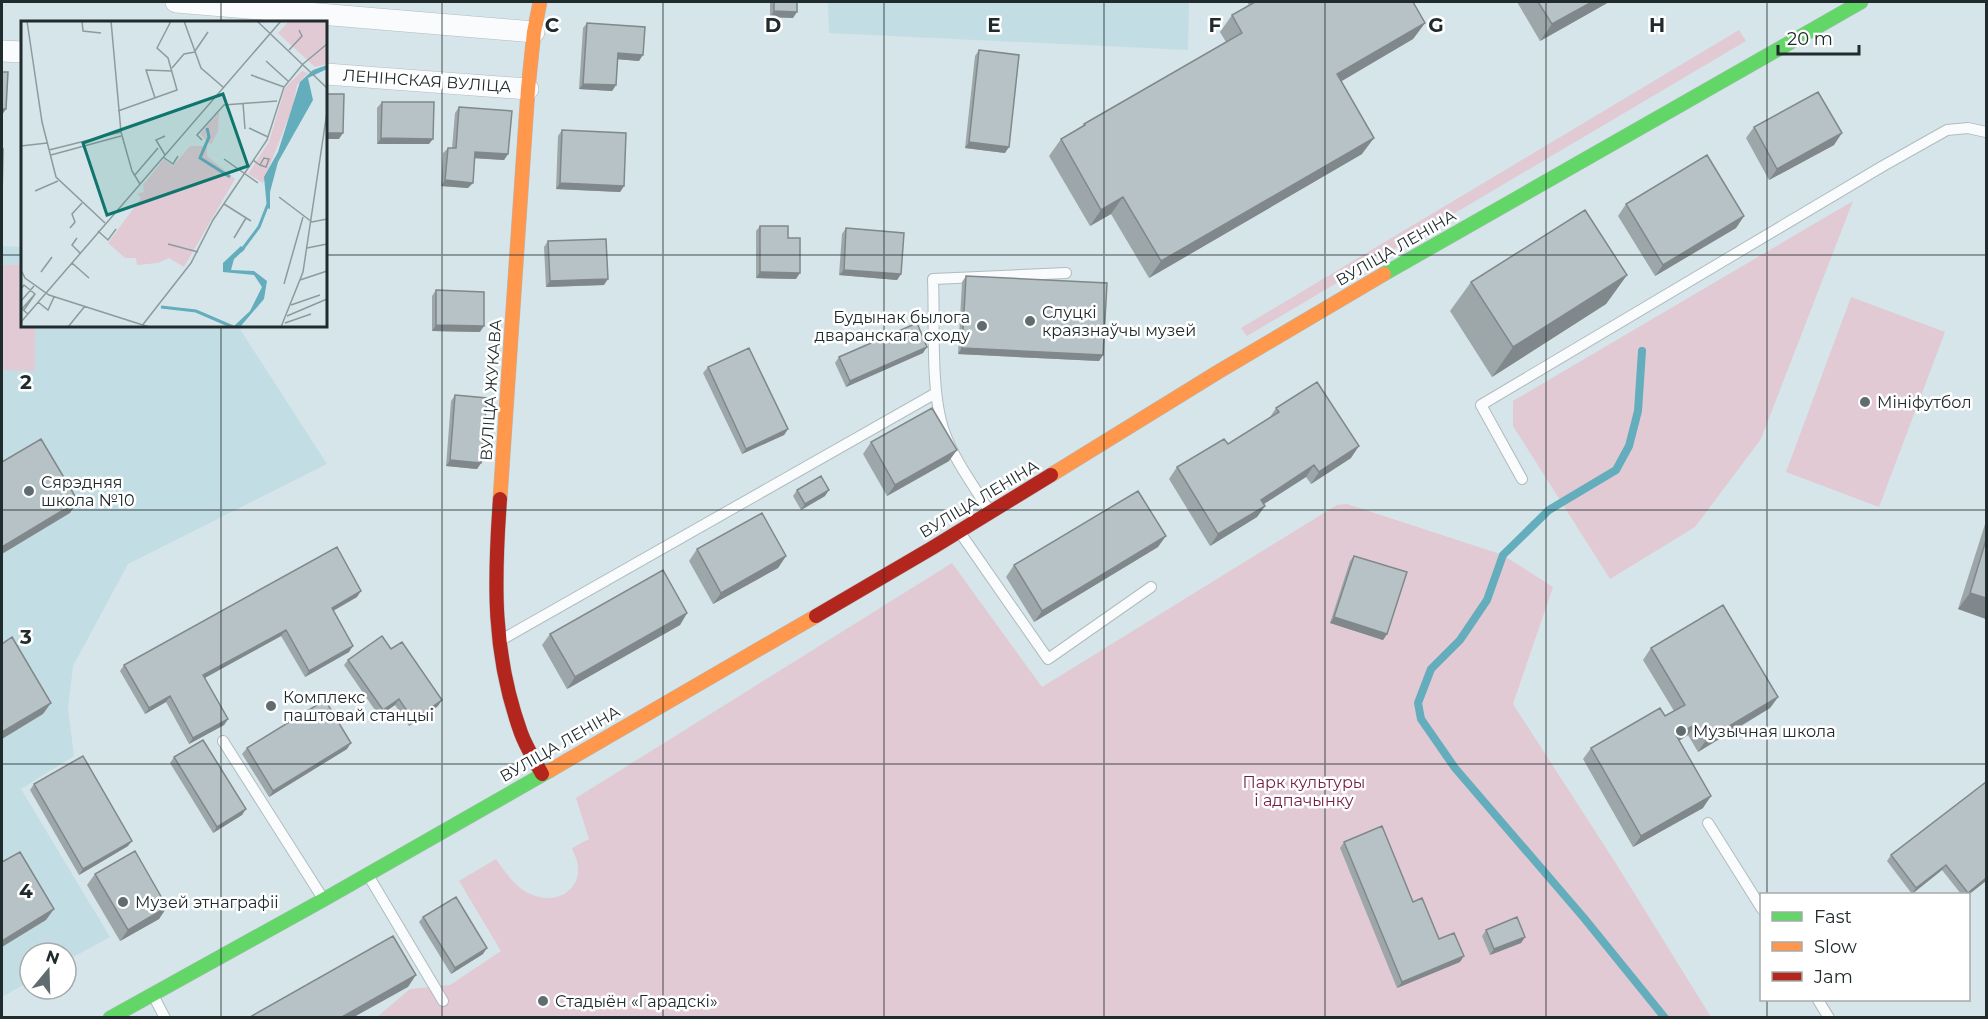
<svg xmlns="http://www.w3.org/2000/svg" width="1988" height="1019" font-family="Montserrat,sans-serif">
  <rect width="100%" height="100%" fill="#d6e5e9"/>
  <path fill="#c2dee4" d="M828,2H1189L1188,50L829,33Z
    M2,246L22,247V326H238L327,464L128,564L73,666L68,708L74,756L21,789L110,937L66,961V953H30V981L2,997Z"/>
  <path fill="#e1cad4" d="M1739,30L1746,41L1247,336L1241,328Z
    M1853,201L1761,439L1695,527L1610,579L1513,426V401Z
    M2,265H22V326H35V371L2,370Z
    M1851,297L1945,332L1879,507L1786,472Z
    M1347,504L1503,555L1553,587L1513,704L1615,862L1711,1017L376,1018L410,989L450,985L501,951L459,881L496,859C506,873 516,889 533,895C557,905 584,889 577,861C576,857 573,852 572,848L589,839L576,798L952,563L1042,687L1337,505Z"/>
  <g fill="none" stroke-linecap="round" stroke-linejoin="round">
    <path stroke="#63adbc" stroke-width="8" d="M1642,351L1638,411L1629,446L1616,470L1549,510L1503,555L1487,600L1460,640L1431,669L1418,703L1421,719L1455,768L1584,918L1665,1018"/>
    <g stroke="#b0bcbf" stroke-width="12">
      <path id="lane" d="M1522,479L1481,405L1883,166L1947,130L1968,128L1986,132
        M990,512C974,486 954,460 944,431C930,391 935,323 933,279L1066,273
        M961,534L1048,659L1151,587
        M501,640L936,393
        M223,741L322,897
        M1708,823L1762,909
        M368,875L443,1001
        M154,997L165,1018
        M1818,1000L1829,1018"/>
    </g>
    <g stroke="#b0bcbf" stroke-width="22">
      <path id="street" d="M176,2L534,32
        M2,51L22,52
        M326,74L528,89"/>
    </g>
    <g stroke="#b0bcbf" stroke-width="15">
      <path id="fast" d="M1384,274L1861,2
        M110,1018L323,900L549,771"/>
    </g>
    <g stroke="#b0bcbf" stroke-width="15">
      <path id="slow" d="M1051,475L1218,372L1384,274
        M500,499L528,89L534,32L540,2
        M549,771L816,616"/>
    </g>
    <g stroke="#b0bcbf" stroke-width="15">
      <path id="jam" d="M500,499C494,581 492,653 521,733C526,747 535,761 542,774
        M816,616L932,548L1051,475"/>
    </g>
    <use href="#lane" stroke="#f9fbfc" stroke-width="10"/>
    <use href="#street" stroke="#f9fbfc" stroke-width="21"/>
    <use href="#fast" stroke="#63d668" stroke-width="14"/>
    <use href="#slow" stroke="#ff974d" stroke-width="14"/>
    <use href="#jam" stroke="#b3261e" stroke-width="14"/>
  </g>
  <path fill="#9da7aa" d="M770,2H797L793,18L770,17Z
    M1247,2H1413L1425,23L1413,39L1341,81L1362,154L1149,278L1111,214L1090,226L1049,156L1061,139L1082,127L1084,124L1226,42L1220,32L1232,15L1249,5Z
    M1517,2H1609L1540,41Z
    M587,23L639,61L618,59L616,85L612,91L579,89L583,28Z
    M979,50L1005,153L965,148L975,56Z
    M382,102L429,144H377V108Z
    M459,107L508,154L504,160L475,158L468,188L441,186L443,153L448,148H452L455,113Z
    M1754,127L1834,145L1769,180L1746,138Z
    M562,130L624,186L620,192L556,189L558,136Z
    M1626,204L1744,216L1736,228L1655,276L1618,216Z
    M760,226L788,238L796,279L756,278V231Z
    M846,228L901,274L897,280L839,275L842,234Z
    M548,241L604,285L546,287L544,247Z
    M1627,275L1606,304L1492,377L1450,311L1471,282Z
    M966,276L1103,355L1099,361L958,354L962,282Z
    M436,290L480,332L432,331V296Z
    M923,353L846,387L835,363L839,357Z
    M708,367L788,429L784,435L742,454L703,373Z
    M455,395L481,463L477,469L446,466L451,401Z
    M1276,408L1351,458L1311,484L1306,477L1264,504L1265,506L1257,517L1210,546L1169,479L1177,467L1228,444L1270,417Z
    M871,442L949,461L887,496L863,454Z
    M797,490L825,496L801,510L793,496Z
    M1986,521V619L1958,609Z
    M1158,547L1034,622L1006,577L1014,565Z
    M697,549L786,556L778,568L713,604L689,561Z
    M1354,556L1387,634L1383,640L1330,623L1350,561Z
    M357,597L333,610L349,652L305,677L281,636L205,678L228,719L224,725L189,744L166,702L145,714L120,671L124,665Z
    M687,613L680,625L567,689L542,645L550,634Z
    M1651,648L1778,697L1770,708L1698,752L1688,735L1679,741L1703,808L1633,847L1583,759L1591,748L1665,716L1674,711L1643,660Z
    M391,649L438,706L409,726L395,705L379,716L344,665L348,660Z
    M247,748L347,749L269,797L242,754Z
    M174,757L242,815L213,833L170,763Z
    M1986,782V881L1968,895L1961,894L1942,870L1912,894L1887,861L1891,855Z
    M34,784L128,846L79,875L30,790Z
    M1344,842L1413,902L1439,939L1460,962L1397,988L1340,848Z
    M95,874L167,907L159,919L120,941L87,885Z
    M423,917L483,954L451,974L419,922Z
    M1486,930L1525,937L1521,943L1490,955L1482,936Z"/>
  <path fill="#80888b" d="M1592,2H1609L1540,41L1552,24Z
    M774,11L797,12L793,18L770,17Z
    M1425,23L1413,39L1325,91L1337,74Z
    M618,53L643,55L639,61L614,59Z
    M583,84L616,85L612,91L579,89Z
    M2,109H6L2,115Z
    M326,133H343L339,139H326Z
    M1842,133L1834,145L1769,180L1777,169Z
    M381,138L433,139L429,144H377Z
    M1374,138L1362,154L1149,278L1161,261Z
    M969,142L1009,147L1005,153L965,148Z
    M475,152L508,154L504,160L471,158Z
    M445,180L473,183L468,188L441,186Z
    M560,183L624,186L620,192L556,189Z
    M1123,197L1111,214L1090,226L1101,210Z
    M1744,216L1736,228L1655,276L1663,265Z
    M844,270L901,274L897,280L839,275Z
    M760,272L800,273L796,279L756,278Z
    M1627,275L1606,304L1492,377L1513,347Z
    M608,279L604,285L546,287L550,281Z
    M436,325L484,326L480,332L432,331Z
    M927,347L923,353L846,387L850,381Z
    M962,348L1103,355L1099,361L958,354Z
    M788,429L784,435L742,454L746,449Z
    M1359,446L1351,458L1311,484L1319,472Z
    M957,450L949,461L887,496L895,485Z
    M450,460L481,463L477,469L446,466Z
    M1314,465L1306,477L1253,511L1261,500Z
    M829,490L825,496L801,510L805,504Z
    M78,501L70,513L2,554V547Z
    M1265,506L1257,517L1210,546L1218,534Z
    M1166,536L1158,547L1034,622L1042,611Z
    M786,556L778,568L713,604L721,593Z
    M361,591L357,597L328,614L332,608Z
    M1970,593L1986,598V619L1958,609Z
    M687,613L680,625L567,689L575,677Z
    M1334,617L1387,634L1383,640L1330,623Z
    M286,630L281,636L199,681L203,675Z
    M353,646L349,652L305,677L309,671Z
    M170,696L166,702L145,714L149,708Z
    M1778,697L1770,708L1698,752L1706,740Z
    M399,699L395,705L379,716L383,710Z
    M442,700L438,706L409,726L413,720Z
    M51,703L43,714L2,739V732Z
    M228,719L224,725L189,744L193,738Z
    M1696,724L1688,735L1668,747L1676,735Z
    M351,743L347,749L269,797L273,791Z
    M1711,796L1703,808L1633,847L1641,836Z
    M246,809L242,815L213,833L217,827Z
    M132,841L128,846L79,875L83,869Z
    M1946,865L1942,870L1912,894L1916,888Z
    M1986,878V881L1968,895L1966,894Z
    M167,907L159,919L120,941L128,930Z
    M54,909L46,920L2,947V941Z
    M1525,937L1521,943L1490,955L1494,949Z
    M487,948L483,954L451,974L455,968Z
    M1464,956L1460,962L1397,988L1402,982Z
    M416,975L408,987L354,1017H342Z"/>
  <path fill="#b7c2c6" stroke="#80888b" stroke-width="1.5" d="M774,2H797V12L774,11Z
    M1255,2H1413L1425,23L1337,74L1374,138L1161,261L1123,197L1101,210L1061,139L1085,125L1084,124L1242,33L1232,15Z
    M1538,2H1592L1552,24Z
    M587,23L645,27L643,55L618,53L616,85L583,84Z
    M979,50L1019,55L1009,147L969,142Z
    M2,72H8L6,109H2Z
    M1818,92L1842,133L1777,169L1754,127Z
    M326,94H344L343,133H326Z
    M382,102H434L433,139L381,138Z
    M459,107L512,111L508,154L475,152L473,183L445,180L448,148H456Z
    M562,130L626,133L624,186L560,183Z
    M2,149H3L2,201Z
    M1707,155L1744,216L1663,265L1626,204Z
    M1585,210L1627,275L1513,347L1471,282Z
    M760,226H788V238H800V273L760,272Z
    M846,228L904,233L901,274L844,270Z
    M606,239L608,279L550,281L548,241Z
    M966,276L1107,283L1103,355L962,348Z
    M436,290L484,292V326L436,325Z
    M917,323L927,347L850,381L839,357Z
    M749,348L788,429L746,449L708,367Z
    M1317,382L1359,446L1319,472L1314,465L1261,500L1265,506L1218,534L1177,467L1224,439L1228,444L1279,412L1276,408Z
    M455,395L487,398L481,463L450,460Z
    M932,408L957,450L895,485L871,442Z
    M41,439L78,501L2,547V462Z
    M821,476L829,490L805,504L797,490Z
    M1138,491L1166,536L1042,611L1014,565Z
    M762,513L786,556L721,593L697,549Z
    M1986,540V598L1970,593Z
    M337,547L361,591L332,608L353,646L309,671L286,630L203,675L228,719L193,738L170,696L149,708L124,665Z
    M1354,556L1407,572L1387,634L1334,617Z
    M663,570L687,613L575,677L550,634Z
    M1723,605L1778,697L1706,740L1696,724L1676,735L1711,796L1641,836L1591,748L1660,708L1665,716L1685,705L1651,648Z
    M382,636L391,649L402,642L442,700L413,720L399,699L383,710L348,660Z
    M12,637L51,703L2,732V644Z
    M325,700L351,743L273,791L247,748Z
    M203,740L246,809L217,827L174,757Z
    M83,756L132,841L83,869L34,784Z
    M1986,782V878L1968,893L1946,865L1916,888L1891,855Z
    M1382,826L1413,902L1422,898L1439,939L1454,933L1464,956L1402,982L1344,842Z
    M135,851L167,907L128,930L95,874Z
    M20,852L54,909L2,941V862Z
    M456,897L487,948L455,968L423,917Z
    M1517,917L1525,937L1494,949L1486,930Z
    M393,936L416,975L342,1017H250Z"/>
  <path fill="none" stroke="#202b2d" stroke-width="1.5" stroke-opacity="0.55" d="M221,2V22M442,2V1018M663,2V1018M884,2V1018M1104,2V1018M1325,2V1018M1546,2V1018M1767,2V894M2,255H22M326,255H1986M221,326V1018M2,510H1986M2,764H1986M1767,1000V1018"/>
  <g fill="#606c6f" stroke="#fff" stroke-width="2">
    <circle cx="1030" cy="321" r="6"/>
    <circle cx="982" cy="326" r="6"/>
    <circle cx="1865" cy="402" r="6"/>
    <circle cx="29" cy="491" r="6"/>
    <circle cx="271" cy="706" r="6"/>
    <circle cx="1681" cy="731" r="6"/>
    <circle cx="123" cy="902" r="6"/>
    <circle cx="543" cy="1001" r="6"/>
  </g>
  <g text-anchor="middle" dominant-baseline="central" stroke-width="5" stroke-linejoin="round" paint-order="stroke">
    <g font-size="16" fill="#202b2d" stroke="#fff">
      <text transform="translate(427 81) rotate(4)">ЛЕНІНСКАЯ ВУЛІЦА</text>
      <text transform="translate(1396 248) rotate(-30)">ВУЛІЦА ЛЕНІНА</text>
      <text transform="translate(491 390) rotate(-86)">ВУЛІЦА ЖУКАВА</text>
      <text transform="translate(979 499) rotate(-31)">ВУЛІЦА ЛЕНІНА</text>
      <text transform="translate(560 744) rotate(-30)">ВУЛІЦА ЛЕНІНА</text>
    </g>
    <g font-size="16" fill="#202b2d" stroke="#fff" text-anchor="start">
      <text x="1042" y="312">Слуцкі<tspan x="1042" dy="18">краязнаўчы музей</tspan></text>
      <text x="970" y="317" text-anchor="end">Будынак былога<tspan x="970" dy="18">дваранскага сходу</tspan></text>
      <text x="1877" y="402">Мініфутбол</text>
      <text x="41" y="482">Сярэдняя<tspan x="41" dy="18">школа №10</tspan></text>
      <text x="283" y="697">Комплекс<tspan x="283" dy="18">паштовай станцыі</tspan></text>
      <text x="1693" y="731">Музычная школа</text>
      <text x="135" y="902">Музей этнаграфіі</text>
      <text x="555" y="1001">Стадыён «Гарадскі»</text>
    </g>
    <g font-size="16" fill="#741e41" stroke="#fff">
      <text x="1304" y="782">Парк культуры<tspan x="1304" dy="18">і адпачынку</tspan></text>
    </g>
  </g>
  <g transform="translate(21 21)">
    <rect width="306" height="306" fill="#d6e5e9"/>
    <path d="M268,0H306V43L294,46L257,12ZM281,50L287,52L276,64L272,85L242,162L227,153L248,121L264,67ZM198,91L197,110L190,124L179,113ZM169,125H186V135L214,158L163,246L148,237L137,242L116,244L115,237H104L87,222L120,177L116,173L123,171L122,164L143,138L152,145Z" fill="#e1cad4"/>
    <path d="M306,44V48L287,57L292,79L257,141L249,171V188L246,187L243,156L257,131L279,61L292,49ZM220,225L224,228L213,238L210,249L233,250L246,260L243,278L219,306H212L229,290L241,266L233,254L202,251V242Z" fill="#63adbc"/>
    <path fill="none" stroke="#63adbc" stroke-width="3" d="M186,107L188,116L179,137L209,156M220,230L238,206L247,183M140,286L175,290L212,306"/>
    <path fill="none" stroke="#8d9b9e" stroke-width="1.5" d="M6,0L21,101L35,156L84,202M61,0L62,10L80,12M90,0L100,111L111,150L119,163M163,0L180,47L202,66M236,0L306,67M268,29L281,15L278,9M174,30L187,11M245,40L267,60M282,43L306,23M151,47L163,33L174,31M230,54L263,66M134,77L125,49L151,50M222,82L224,108M97,90L156,69L147,37L136,27L150,0M228,107L247,116M144,115L135,119L144,134M181,119L176,114L203,84L256,80M0,125L26,122M28,129L100,111M30,134L100,115M142,136L152,143L157,135M203,138L237,162M232,139L236,142L239,144L245,146L248,138L243,137L239,144M113,155L137,127M14,170L37,160M258,176L291,201L306,198M203,183L230,200M49,207L54,201L51,193L61,182M77,210L87,219L95,208M56,217L51,224L59,232M213,217L225,197M147,223L177,231M286,227L306,223M51,242L68,257M0,249L4,257L28,274L128,306M20,251L31,236M279,259L306,250M263,263L282,196M0,268L3,264L14,273L1,288L7,293M0,280L13,265M17,281L27,289L33,276M270,284L299,274M3,289L14,273M266,295L306,278M0,301L260,0M264,302L290,293M47,306L64,285M120,306L170,242L192,199L246,119L263,66L282,43M260,306L282,251L306,91"/>
    <path fill="#0f766e" fill-opacity="0.15" stroke="#0f766e" stroke-width="3" d="M202,73L227,145L86,194L62,122Z"/>
    <rect width="306" height="306" fill="none" stroke="#202b2d" stroke-width="3"/>
  </g>
  <g font-size="20" text-anchor="middle" font-weight="bold" fill="#202b2d" stroke="#fff" stroke-width="5" stroke-linejoin="round" paint-order="stroke">
    <text x="552" y="32">C</text>
    <text x="773" y="32">D</text>
    <text x="994" y="32">E</text>
    <text x="1215" y="32">F</text>
    <text x="1436" y="32">G</text>
    <text x="1657" y="32">H</text>
    <text x="26" y="389">2</text>
    <text x="26" y="644">3</text>
    <text x="26" y="898">4</text>
  </g>
  <rect width="1988" height="1019" fill="none" stroke="#202b2d" stroke-width="6"/>
  <rect x="1760" y="893" width="210" height="108" fill="#ffffff" stroke="#a6aaab" stroke-width="1.5"/>
  <rect x="1772" y="912" width="30" height="9" fill="#63d668" stroke="#a6aaab" stroke-width="1.5"/>
  <text x="1814" y="923" font-size="18" fill="#202b2d">Fast</text>
  <rect x="1772" y="942" width="30" height="9" fill="#ff974d" stroke="#a6aaab" stroke-width="1.5"/>
  <text x="1814" y="953" font-size="18" fill="#202b2d">Slow</text>
  <rect x="1772" y="972" width="30" height="9" fill="#b3261e" stroke="#a6aaab" stroke-width="1.5"/>
  <text x="1814" y="983" font-size="18" fill="#202b2d">Jam</text>
  <g transform="translate(48 971) rotate(19)"><circle r="28" fill="#ffffff" stroke="#a6aaab" stroke-width="1.5"/>
  <path d="M0-4.5L10 22L0 15L-10 22Z" fill="#606c6f"/>
  <text y="-9" font-size="16" font-weight="bold" text-anchor="middle" fill="#202b2d">N</text>
  </g>
  <path d="M1778 45v9h81v-9" fill="none" stroke="#202b2d" stroke-width="3"/>
  <text x="1787" y="45" font-size="18" fill="#202b2d" stroke="#ffffff" stroke-width="4.5" paint-order="stroke">20 m</text>
</svg>
